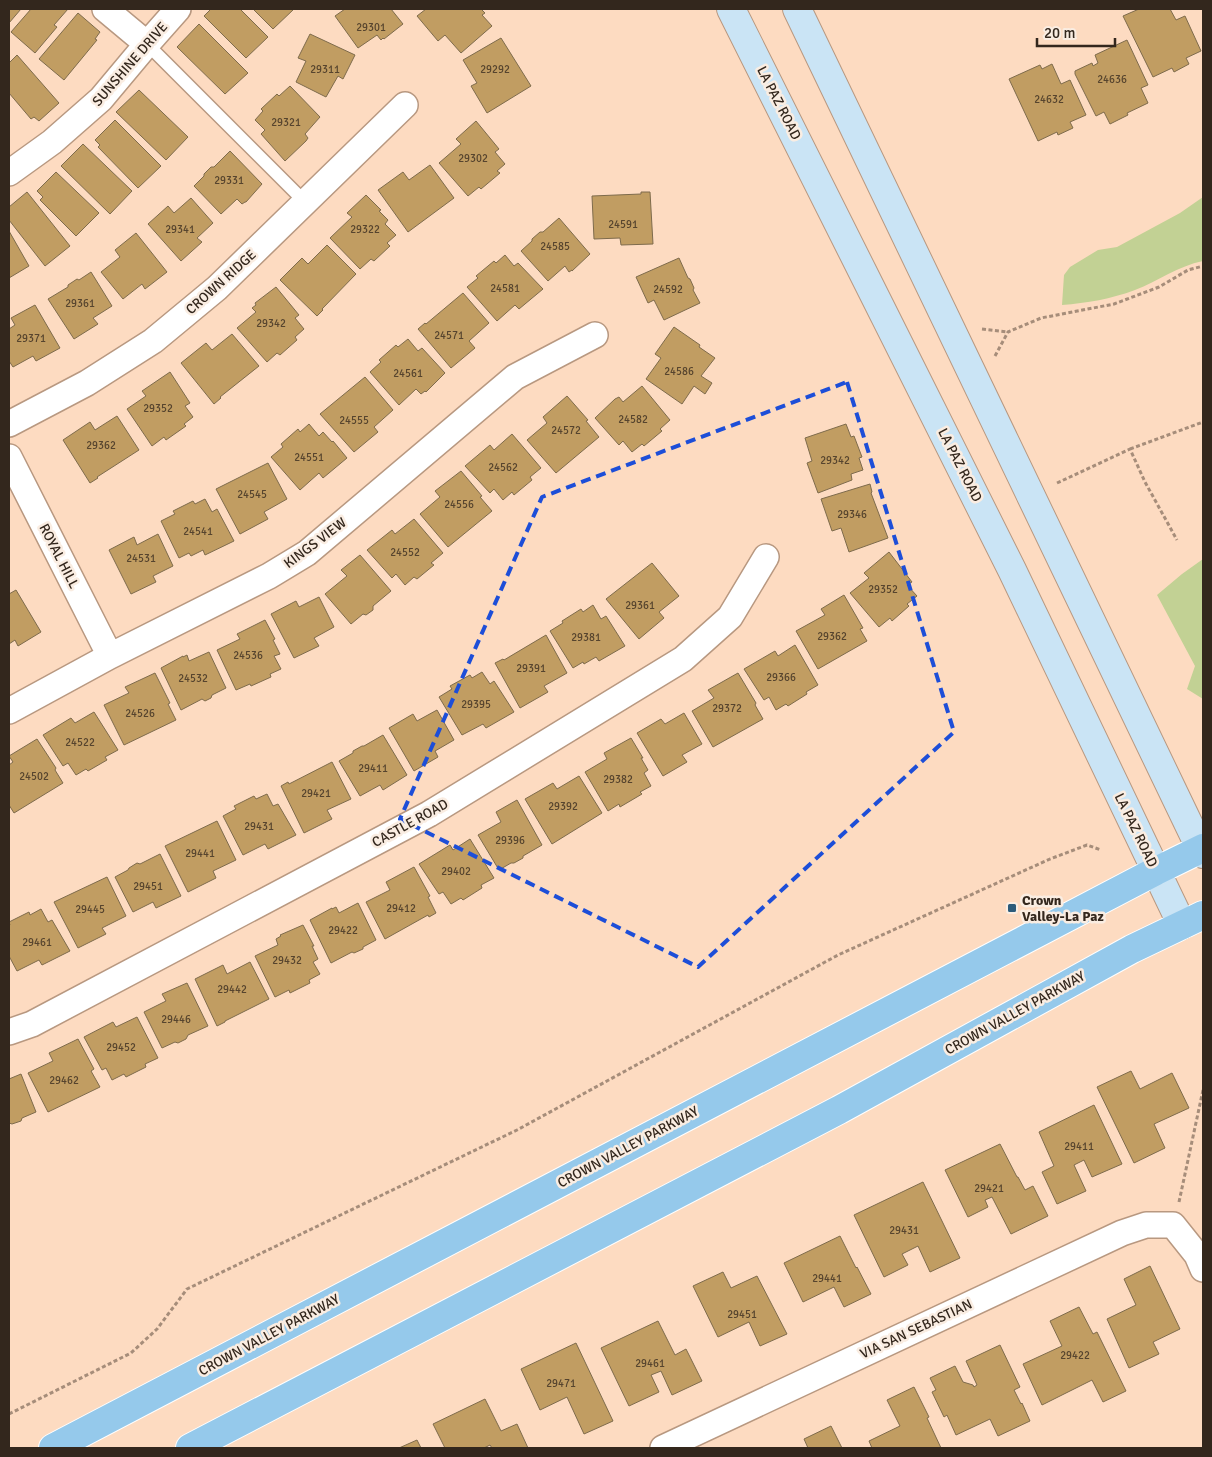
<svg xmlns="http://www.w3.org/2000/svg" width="1212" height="1457" font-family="Signika,sans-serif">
  <rect width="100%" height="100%" fill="#fddbc1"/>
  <path fill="#c2d194" d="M1203,197V261C1178,266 1158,281 1135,290C1111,299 1087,303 1062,305L1064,275L1070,267L1098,250L1117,247L1180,213Z
    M1203,559V699L1187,689L1195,666L1157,595L1182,574Z"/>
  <path fill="#c19d62" stroke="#7e6b4c" d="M9,9H21L9,23Z
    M31,9H68L54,25L57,27L35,53L11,32Z
    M211,9H240L268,37L246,58L204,16Z
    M253,9H294L273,29Z
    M345,9H391L403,24L384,39L383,38L381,40L377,35L358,48L335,16Z
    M426,9H481L485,13L482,15L492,26L461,53L445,35L438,41L417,16Z
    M1139,9H1170L1176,20L1185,16L1201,51L1186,58L1189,64L1174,72L1172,68L1153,77L1123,16Z
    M78,13L100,32L95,39L97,40L64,80L39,59Z
    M199,24L248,73L225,94L177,47Z
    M310,34L355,55L343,79L338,76L326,97L296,82L306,61L298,58Z
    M501,38L531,86L487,113L471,86L477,83L463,60Z
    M1127,40L1148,85L1141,88L1148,103L1127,113L1128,115L1110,124L1104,112L1096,116L1075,74V71L1092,63L1093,66L1098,63L1095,55Z
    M17,55L59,103L39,121L34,117L31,119L9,93V63Z
    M1052,64L1061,84L1070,80L1086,115L1070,122L1073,128L1058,135L1057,132L1038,141L1009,79L1040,65L1042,69Z
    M290,86L320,117L305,134L308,138L306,141L285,161L261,134L265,130L255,120L263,111L261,109L277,94L279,96Z
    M139,90L188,137L166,160L116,112Z
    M115,120L161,166L138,188L98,147L100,145L95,140Z
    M476,121L499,149L495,152L505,164L497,171L500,173L481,189L479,187L468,196L439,163L461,144L456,139Z
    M83,144L132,191L110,214L61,166Z
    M230,151L262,184L246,202H245L242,204L237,199L221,214L194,186L204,176V174L211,167H214Z
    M430,165L454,198L408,232L378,190L403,172L409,180Z
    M56,172L99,213L76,236L40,200L43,197L37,191Z
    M27,192L70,246L45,266L9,220V207Z
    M641,192H650L653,244L621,245L620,238L594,239L592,196L641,194Z
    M366,195L381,210L379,211L388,220L385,224L396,235L387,243L390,246L374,261L371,259L360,269L330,238L352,217L347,213Z
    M191,198L213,223L197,238L202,242L181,261L148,224L168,206L174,213Z
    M559,218L590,254L572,271V270L569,272L565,266L548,281L521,251L532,241V239L540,232H543Z
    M9,231L29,266L9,278Z
    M136,233L167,272L145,289L142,284L123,299L101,272L120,257L115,250Z
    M327,245L356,274L322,309L323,310L317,316L280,280L302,258L308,264Z
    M505,255L514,266L518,263L543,289L519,309L515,305L497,321L467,287L478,278L476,276L494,261L496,263Z
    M679,258L688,278L690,279L694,288L693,290L700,303L664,320L654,300L648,303L636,277Z
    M91,272L112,306L93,318L98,324L74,339L48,299L68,287V285L77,279L79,280Z
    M276,287L299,315L295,318L304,329L295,337L297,340L280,355L277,353L267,362L237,328L256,312L252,308L256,305L255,303Z
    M463,293L489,323L469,341L475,348L451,368L418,329L425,323L426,324Z
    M35,305L60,348L36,361L33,356L13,367L9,361V329L15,325L11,318Z
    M674,327L700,345L699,347L715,358L701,376L712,383L705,394L694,386L682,404L646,379L661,358L655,354Z
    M232,334L259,366L220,397L221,398L214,404L181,363L206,343L212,350Z
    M408,339L418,351L422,348L445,373L426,392L425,391L421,394L416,389L399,405L370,372L381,362L379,360L396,345L398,347Z
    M170,372L190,403L185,406L193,417L184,424L186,426L166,440L164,437L152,446L127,409L146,396L142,391Z
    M365,377L393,410L374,427L378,432L354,452L320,414Z
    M642,386L670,420L660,429L662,431L644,446L642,444L632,452L623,441L619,445L595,418L615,399L619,397L623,402Z
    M567,396L588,420L586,421L599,437L556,473L527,440L547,423L543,417Z
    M117,416L139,450L97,477L98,478L90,483L63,440L90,422L95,430Z
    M309,424L319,436L323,432L332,442L333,441L347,458L323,478L319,473L300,490L271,457L283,447L281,444L298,429L300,432Z
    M846,424L851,437L854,436L862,457L859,458L863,470L851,474L852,480L818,493L807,463L812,461L805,438Z
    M512,434L541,468L530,477L532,480L514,495L512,492L503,500L494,489L490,493L465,466L490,445L494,450Z
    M268,463L287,499L264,512L268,519L240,534L216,489Z
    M461,471L482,496L480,497L492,511L448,547L420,514L440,497L435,491Z
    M870,484L872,492L871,493L888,538L849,552L841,528L832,531L821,499Z
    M205,499L212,512L217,509L234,541L205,555L203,550L191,556L189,553L179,558L161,521L175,514L173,511L193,501L195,504Z
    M414,519L443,553L431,563L434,565L417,579L414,577L405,585L396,574L392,578L367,550L392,530L395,534Z
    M158,534L173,566L153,576L156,582L131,594L109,550L134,537L137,545Z
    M889,552L912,582L907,585L917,596L907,604L909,606L892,621L890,618L879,627L850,593L869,578L864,573Z
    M360,555L391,591L373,606V610L366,615L363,614L351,624L325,594L347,576L341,570Z
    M652,563L679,596L659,612L664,618L639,639L606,599Z
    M16,590L41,632L18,646L15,640L9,644V594Z
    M844,595L863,628L860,629L867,641L818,669L796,631L825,615L821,609Z
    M319,597L334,627L314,638L319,646L294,658L271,614L296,601L299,607Z
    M593,605L601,619L606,616L625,646L599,661L596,657L584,664L583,662L573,668L550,631L563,623L562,621L581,609L583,612Z
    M265,620L275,639L273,640L280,654L274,656L281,669L270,674L271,677L251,686L250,684L236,690L217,650L240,639L237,634Z
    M546,635L567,673L544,686L548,692L520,708L495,663L503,659L504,660Z
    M795,645L818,685L806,692L807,694L788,706L786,704L776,710L769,697L764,700L744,669L775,651L778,656Z
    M209,652L226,688L212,695L211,698L205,701L202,699L181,710L161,668L183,656V657L187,655L189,661Z
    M482,672L490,684L494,681L514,712L486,728L483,724L462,735L439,697L452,689L450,686L470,675L472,678Z
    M155,673L170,703L168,704L176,720L124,745L104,705L129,693L125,687Z
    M738,673L756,703L755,705L763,719L713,747L692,711L714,698L708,690Z
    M437,710L454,740L435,751L438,757L414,771L389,728L413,714L417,721Z
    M94,712L118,750L105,757L107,760L88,771L86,769L76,775L68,763L63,766L43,735L71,718L75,723Z
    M684,713L702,744L682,755L687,762L663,776L637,733L661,719L665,724Z
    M383,735L407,775L383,790L380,785L360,796L339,761L353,753V751L362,746H364Z
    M631,738L643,758H641L648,770L644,773L651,786L640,792L642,794L620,807L619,804L608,811L585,772L607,759L604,753Z
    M37,739L56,768L55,770L63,783L14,813L9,805V765L13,762L9,756Z
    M332,762L351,799L327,810L332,819L304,833L281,786L288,782L289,784Z
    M579,776L602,813L552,844L525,799L553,783L557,789Z
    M267,794L273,806L278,804L296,835L268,849L265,844L243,855L223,816L236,809L234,806L254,796L256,799Z
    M517,800L542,845L523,856V858L514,863H511L499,870L478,835L501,822L496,812Z
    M217,821L236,860L213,871L216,878L188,892L165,846Z
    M470,839L494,878L481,885L482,888L463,900L461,898L451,904L443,892L439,894L419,864L450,845L453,850Z
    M160,854L181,896L156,908L153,902L133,912L115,877L128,870L129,868L137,863L140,864Z
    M414,867L430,896L428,897L436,913L429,917L428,915L385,939L366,902L390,890L386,882Z
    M107,877L126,916L102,928L106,934L78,948L54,902Z
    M358,903L376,940L363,947V949L354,953L352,952L331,963L310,920L332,908V909L336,907L339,913Z
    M41,909L48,922L52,920L70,951L42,965L39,960L17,971L9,956V925H10L9,922L29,912L30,915Z
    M303,925L314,946H312L318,959L313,962L320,974L309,980L310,983L290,993L289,990L275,997L255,956L278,945L276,939L281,936L280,935Z
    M250,962L269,999L225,1021V1022L217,1026L195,979L223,965L227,974Z
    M187,983L208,1026L188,1035L186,1039L178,1043L175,1042L162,1048L144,1012L166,1001L162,994Z
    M137,1017L158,1058L145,1064L146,1067L126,1077L124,1074L112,1080L106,1068L102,1070L84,1037L113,1022L116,1027Z
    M78,1039L94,1069L91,1071L100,1087L48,1112L28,1073L53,1061L49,1053Z
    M1131,1071L1140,1089L1172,1073L1189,1108L1154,1124L1165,1148L1134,1163L1097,1087Z
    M21,1074L36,1112L22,1118L21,1121L12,1124L9,1123V1079Z
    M1094,1105L1122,1164L1092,1177L1084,1160L1074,1165L1086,1191L1057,1204L1042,1172L1054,1166L1039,1132Z
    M1000,1144L1017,1177H1018L1025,1190L1033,1186L1048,1216L1011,1234L992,1197L985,1200L988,1207L968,1217L945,1170Z
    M923,1182L960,1258L930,1272L918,1246L902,1254L908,1265L884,1277L854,1215Z
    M840,1236L856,1268L857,1267L871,1294L844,1307L834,1287L803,1302L784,1263Z
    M1150,1266L1180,1329L1153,1342L1159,1354L1129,1368L1107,1319L1136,1305L1124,1279Z
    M723,1272L731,1288L757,1276L787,1334L760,1346L749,1322L718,1337L693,1286Z
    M1079,1307L1093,1334L1097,1332L1126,1391L1103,1402L1092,1380L1042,1405L1023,1364L1062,1346L1050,1321Z
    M658,1321L675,1355L686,1349L702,1381L672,1395L661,1371L651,1375L659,1392L629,1406L601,1348Z
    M576,1343L613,1421L584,1434L567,1397L540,1410L521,1369Z
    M1000,1345L1020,1387L1014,1390L1021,1404L1022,1403L1030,1421L998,1436L990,1419L956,1435L947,1415L944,1417L932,1392L936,1390L930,1378L955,1366L963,1382L973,1385L974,1387L977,1385L966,1361Z
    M914,1387L929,1417L927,1418L941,1448H872L869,1441L900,1426L887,1400Z
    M485,1399L501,1431L517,1424L528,1448H492L490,1445L484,1448H445L433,1424Z
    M831,1426L842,1448H808L804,1439Z
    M417,1440L421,1448H399Z"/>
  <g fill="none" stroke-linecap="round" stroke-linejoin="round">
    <g stroke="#b89880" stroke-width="15">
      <path id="service" d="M147,44L305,202"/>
    </g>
    <g stroke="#b89880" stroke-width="28">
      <path id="minor" d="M105,9L147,44
        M9,173L52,142L101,99L147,44L178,9
        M9,424L87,383L153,341L217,288L405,105
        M9,457L110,656
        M9,711L110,656L269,576L307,553L515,377L595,335
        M9,1032L32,1024L429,814L683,659L730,617L766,557
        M663,1448L1122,1233L1146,1225H1173L1197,1255L1203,1269"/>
    </g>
    <g stroke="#b89880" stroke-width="30">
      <path id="secondary" d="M731,9L1012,570L1182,925
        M797,9L1203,854"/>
    </g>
    <g stroke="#fff" stroke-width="30">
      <path id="primary" d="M53,1448L1156,871L1203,848
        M190,1448L839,1110L1132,949L1203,915"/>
    </g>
    <path stroke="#a68d7a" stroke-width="3" stroke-dasharray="4 2.5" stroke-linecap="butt" d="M982,329L1008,332
      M995,356L1008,332L1041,318L1114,304L1159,287L1188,270L1203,266
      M1130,449L1203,422
      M1057,483L1130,449L1145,482L1177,540
      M1179,1202L1203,1090
      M9,1414L131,1353L157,1329L187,1289L517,1130L838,955L1050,859L1087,845L1101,850"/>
    <use href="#service" stroke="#fff" stroke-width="12"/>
    <use href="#minor" stroke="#fff" stroke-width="25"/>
    <use href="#secondary" stroke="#cae4f5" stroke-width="28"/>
    <use href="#primary" stroke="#95c9eb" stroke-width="28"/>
  </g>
  <path fill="none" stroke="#1d4ed8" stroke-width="4" stroke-dasharray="10 6" stroke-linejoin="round" d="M847,382L954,732L698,967L400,819L542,497Z"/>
  <rect fill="#2c5b7a" stroke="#faede2" stroke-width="2" x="1007" y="903" width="10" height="10" rx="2.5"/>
  <g text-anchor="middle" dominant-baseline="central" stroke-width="5" stroke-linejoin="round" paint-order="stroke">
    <g font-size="11" fill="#56442e">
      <text x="371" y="27">29301</text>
      <text x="325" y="69">29311</text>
      <text x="495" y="69">29292</text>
      <text x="1112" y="79">24636</text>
      <text x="1049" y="99">24632</text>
      <text x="286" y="122">29321</text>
      <text x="473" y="158">29302</text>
      <text x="229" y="180">29331</text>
      <text x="623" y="224">24591</text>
      <text x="180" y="229">29341</text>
      <text x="365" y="229">29322</text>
      <text x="555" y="246">24585</text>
      <text x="505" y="288">24581</text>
      <text x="668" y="289">24592</text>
      <text x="80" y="303">29361</text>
      <text x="271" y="323">29342</text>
      <text x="449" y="335">24571</text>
      <text x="31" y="338">29371</text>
      <text x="679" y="371">24586</text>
      <text x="408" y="373">24561</text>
      <text x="158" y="408">29352</text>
      <text x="633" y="419">24582</text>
      <text x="354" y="420">24555</text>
      <text x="566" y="430">24572</text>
      <text x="101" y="445">29362</text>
      <text x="309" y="457">24551</text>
      <text x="835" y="460">29342</text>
      <text x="503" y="467">24562</text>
      <text x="252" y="494">24545</text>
      <text x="459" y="504">24556</text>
      <text x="852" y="514">29346</text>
      <text x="198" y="531">24541</text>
      <text x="405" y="552">24552</text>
      <text x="141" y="558">24531</text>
      <text x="883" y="589">29352</text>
      <text x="640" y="605">29361</text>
      <text x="832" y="636">29362</text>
      <text x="586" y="637">29381</text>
      <text x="248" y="655">24536</text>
      <text x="531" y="668">29391</text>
      <text x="781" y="677">29366</text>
      <text x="193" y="678">24532</text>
      <text x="476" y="704">29395</text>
      <text x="727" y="708">29372</text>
      <text x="140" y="713">24526</text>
      <text x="80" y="742">24522</text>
      <text x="373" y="768">29411</text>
      <text x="34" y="776">24502</text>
      <text x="618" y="779">29382</text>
      <text x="316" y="793">29421</text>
      <text x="563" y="806">29392</text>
      <text x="259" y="826">29431</text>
      <text x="510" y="840">29396</text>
      <text x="200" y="853">29441</text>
      <text x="456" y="871">29402</text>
      <text x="148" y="886">29451</text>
      <text x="401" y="908">29412</text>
      <text x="90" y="909">29445</text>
      <text x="343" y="930">29422</text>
      <text x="37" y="942">29461</text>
      <text x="287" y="960">29432</text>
      <text x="232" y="989">29442</text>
      <text x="176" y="1019">29446</text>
      <text x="121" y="1047">29452</text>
      <text x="64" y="1080">29462</text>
      <text x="1079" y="1146">29411</text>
      <text x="989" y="1188">29421</text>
      <text x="904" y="1230">29431</text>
      <text x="827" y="1278">29441</text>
      <text x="742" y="1314">29451</text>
      <text x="1075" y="1355">29422</text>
      <text x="650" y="1363">29461</text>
      <text x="561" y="1383">29471</text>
    </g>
    <g font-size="14" fill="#33271d" stroke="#faede2">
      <text transform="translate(130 64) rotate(-49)">SUNSHINE DRIVE</text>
      <text transform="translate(779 103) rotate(63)">LA PAZ ROAD</text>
      <text transform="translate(221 282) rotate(-42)">CROWN RIDGE</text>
      <text transform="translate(960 465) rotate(63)">LA PAZ ROAD</text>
      <text transform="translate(315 543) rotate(-37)">KINGS VIEW</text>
      <text transform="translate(59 556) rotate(63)">ROYAL HILL</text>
      <text transform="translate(410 823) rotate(-29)">CASTLE ROAD</text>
      <text transform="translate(1136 830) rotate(64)">LA PAZ ROAD</text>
      <text transform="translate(1015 1013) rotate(-29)">CROWN VALLEY PARKWAY</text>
      <text transform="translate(628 1147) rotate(-28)">CROWN VALLEY PARKWAY</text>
      <text transform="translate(916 1329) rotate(-25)">VIA SAN SEBASTIAN</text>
      <text transform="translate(269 1335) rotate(-28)">CROWN VALLEY PARKWAY</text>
    </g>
    <g font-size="14" font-weight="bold" fill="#33271d" stroke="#faede2" text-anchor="start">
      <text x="1022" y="900">Crown<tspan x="1022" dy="16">Valley-La Paz</tspan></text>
    </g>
  </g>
  <rect width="1212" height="1457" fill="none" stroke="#33271d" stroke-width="20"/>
  <path d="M1037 38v8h78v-8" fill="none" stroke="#33271d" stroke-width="2.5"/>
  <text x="1044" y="38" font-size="15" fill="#33271d" stroke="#faede2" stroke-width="4" paint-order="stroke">20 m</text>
</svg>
